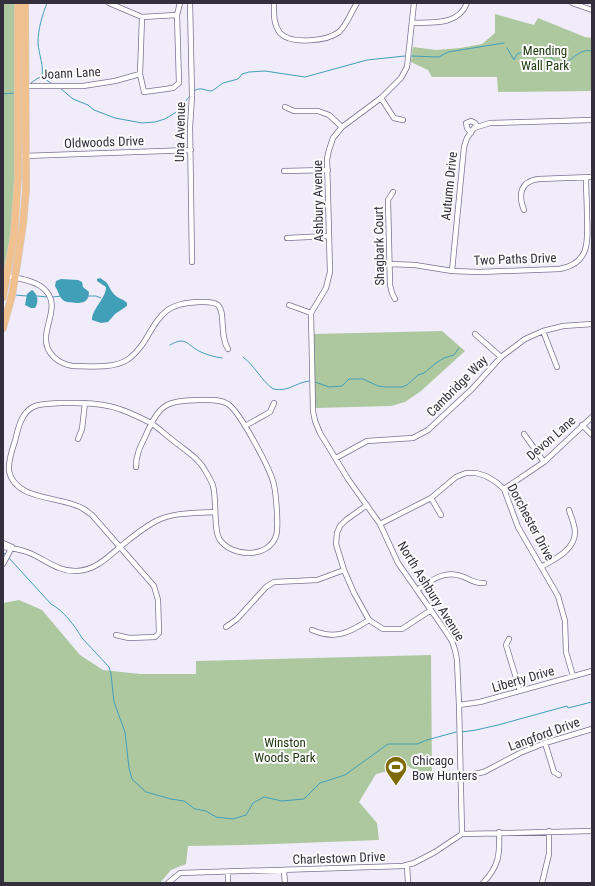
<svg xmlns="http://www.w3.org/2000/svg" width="595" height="886" font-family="'Roboto Condensed',sans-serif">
  <rect width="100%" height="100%" fill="#f0ecfa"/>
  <path fill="#adc79f" d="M3,3H15V193L12,223L3,286Z
    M495,14L534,25L538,18L585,37L592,38V91L498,92L497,77H432L428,70L411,62L413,47L436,50L460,48L482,44L495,33Z
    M442,331L465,351L421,391L405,402L391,406L315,408L314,334Z
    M19,600L42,610L80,655L103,670L140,674H196V661L431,655L432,781L408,766L376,774L359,802L377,823L379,840L244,845L188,846L186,864L171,870L160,883H3V603Z"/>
  <path fill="#429fb8" d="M100,278L106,282C110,287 111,292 116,296C119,299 124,299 127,303V306L115,314L108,322L101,323L92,320C92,308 106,299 106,287L97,281V279Z
    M61,279L78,280L82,282L83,287L89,292C89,301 84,303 76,303C72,302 66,303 63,300C59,297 58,290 55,286L56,281Z
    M32,290C38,294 39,302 35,308H31L25,305L27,294Z"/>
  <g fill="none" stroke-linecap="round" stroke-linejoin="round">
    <path stroke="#429fb8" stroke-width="1" d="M507,48L514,60L517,54C526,50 535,50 545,51C550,54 552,60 557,63C568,69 576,47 592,51
      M411,56L439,57L448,52L504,43
      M42,77C44,66 39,55 38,43C38,29 42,16 47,3
      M31,83L38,78L42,77L51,83
      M60,88L73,99L88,105L94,110L115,118L142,123L155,122L165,119L178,111L189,97
      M194,91C201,86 205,91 212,91L223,83L238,79L242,74L249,72L265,71L305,77L367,60L405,56
      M3,94L16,93
      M15,295L27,296
      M37,296L47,297
      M88,296H96L101,298
      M53,297L61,296
      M170,345C187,335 187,346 201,352C207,355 215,357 222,358
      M243,357C255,366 261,380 273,389C290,392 294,383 309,381
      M315,382L329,387L342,386L349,379H363L378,386L385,387H402L407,385L418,375L424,373L436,363L444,358L454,355L459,348
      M3,552L5,554
      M9,558L51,604C64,611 75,626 82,638L109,667L111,674L114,702L125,732L129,768L132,779L146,792L171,799L184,801L195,809L206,811L216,817L233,819L246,815L253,803L264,797L282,801L304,799L320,783L345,775L388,744H417L427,740L456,732
      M462,732L476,730L498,725L567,706L568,708L592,702"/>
    <g stroke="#7b7291" stroke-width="6">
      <path id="street" d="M109,3L142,17L177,15
        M190,3L192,96L190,127L192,262
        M274,3C274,13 273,24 280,33C291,45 327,41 339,32C347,25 351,12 357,3
        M414,3L407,67L401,78L381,98L342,127L333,138L329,150L327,159L330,272L326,288L311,313L313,411L315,421L320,433L348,479L380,524L398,563L442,626L452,641L455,650L457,660L459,705L462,834
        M572,3L592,10
        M142,17L140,74L144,92L173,88L179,83L177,15L180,3
        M412,23C432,22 458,26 467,3
        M26,86H83L115,81L140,74
        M381,98L394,118L403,120
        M285,107L294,111H318L329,115L342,127
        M471,133L467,128L466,123L471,121L475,123L477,126
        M24,156L191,150
        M284,171L328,170
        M393,192L388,200L390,285L392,293L395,299
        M524,210C518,195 520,181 539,179L592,177
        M287,238L329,236
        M390,264L415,265L452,271L479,272L559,269C590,264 588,241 587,216C587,203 586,190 586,178
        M452,271L464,147L467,138L474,128L490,123L592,120
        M8,276C19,279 34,280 43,288C60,302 47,320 46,337C45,354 59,364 73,366C90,366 112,369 127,360C135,355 139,349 144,342C161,314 165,303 200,302C206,302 213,301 218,305C226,313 219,335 228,349
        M289,305L311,313
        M543,331L557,367
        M475,334L501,357
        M582,425L592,435
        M245,426L270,412L274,403
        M524,434L544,462
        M78,439L82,429L85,403
        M336,458L367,441L413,438L428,430L472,389L501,357L525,339L543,331L563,326L592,324
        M504,489L544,462L592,417
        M431,498L441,515
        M367,505L346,520L340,526L337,533L336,544L344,570L354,593L369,620L383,629H402L431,610
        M380,524L431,498L456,477L466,473H476L486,476L496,482L504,489L518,527L558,596L565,621L566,652L573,676
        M3,543L12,547
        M3,547C11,548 19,549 27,552C44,558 57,572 77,571C96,570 108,557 121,546C132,537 143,528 156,521C174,512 196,513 215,512
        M3,564L12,547
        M541,567C555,559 575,550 575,532C575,525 571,517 569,510
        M417,590C432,580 445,569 464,577C471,580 475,584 484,583
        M226,627L237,619L266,587L274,582L317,580L344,570
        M312,630C335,640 349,633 369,620
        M116,635L129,638L155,637L159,633L158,600L154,586L92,515C89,513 86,510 82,508C61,496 15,501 9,471C8,461 12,450 15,441C18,429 21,413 33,407C41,403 51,404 60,403C74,403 89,402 103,405C119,407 137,416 151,423C160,429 169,438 179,445C189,453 200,460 206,472C209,477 212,482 213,486C217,499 213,531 220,540C232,557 268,559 276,536C279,527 276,495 274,485C271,470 240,412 228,404C220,399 210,400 201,400C164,401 160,404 145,437C140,447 136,455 136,467
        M509,639L506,645L520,691
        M459,705L480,702L592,671
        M545,743L554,772L559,775
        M460,777L484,772L520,753L545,743L592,729
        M407,865L408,883
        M284,871L285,883
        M228,872V883
        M168,883L180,873L403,866L414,863L435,852L462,834L592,831
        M483,883C499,866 500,855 499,832
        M542,883L549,854V831"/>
    </g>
    <g stroke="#cecdd0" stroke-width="8">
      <path id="primary" d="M3,297L14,235L18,178V3
        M3,328L12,295L17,264L23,224L26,189L25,3"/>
    </g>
    <use href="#street" stroke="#fff" stroke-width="4.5"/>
    <use href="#primary" stroke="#f0c18e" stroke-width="7"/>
  </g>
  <defs>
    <g id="stadium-pin" transform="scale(1.15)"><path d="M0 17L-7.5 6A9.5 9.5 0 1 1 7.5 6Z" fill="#7d6a02" stroke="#fcfcfc"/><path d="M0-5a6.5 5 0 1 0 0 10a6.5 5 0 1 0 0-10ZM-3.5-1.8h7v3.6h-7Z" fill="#fff"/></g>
  </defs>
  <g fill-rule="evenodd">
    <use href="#stadium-pin" x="396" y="767"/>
  </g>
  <g text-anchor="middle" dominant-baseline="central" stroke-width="4" stroke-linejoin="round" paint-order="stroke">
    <g font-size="13" fill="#213a10" stroke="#fcfcfc">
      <text x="545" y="50">Mending<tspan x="545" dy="15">Wall Park</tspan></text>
      <text x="285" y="742">Winston<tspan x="285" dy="15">Woods Park</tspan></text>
    </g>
    <g font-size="13" fill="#332f3c" stroke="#fcfcfc">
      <text transform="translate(71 73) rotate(-3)">Joann Lane</text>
      <text transform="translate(180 132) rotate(-89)">Una Avenue</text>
      <text transform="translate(104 142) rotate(-2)">Oldwoods Drive</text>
      <text transform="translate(449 186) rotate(-84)">Autumn Drive</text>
      <text transform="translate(318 201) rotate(-91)">Ashbury Avenue</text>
      <text transform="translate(379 246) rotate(-91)">Shagbark Court</text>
      <text transform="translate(515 259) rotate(-2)">Two Paths Drive</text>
      <text transform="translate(457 386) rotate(-45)">Cambridge Way</text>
      <text transform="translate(551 438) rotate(-41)">Devon Lane</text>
      <text transform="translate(531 522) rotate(62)">Dorchester Drive</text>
      <text transform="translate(431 591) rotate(58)">North Ashbury Avenue</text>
      <text transform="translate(523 679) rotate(-16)">Liberty Drive</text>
      <text transform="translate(544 734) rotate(-20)">Langford Drive</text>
      <text transform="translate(339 858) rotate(-2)">Charlestown Drive</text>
    </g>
    <g font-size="13" fill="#332f3c" stroke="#fcfcfc" text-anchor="start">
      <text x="412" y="760">Chicago<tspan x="412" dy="15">Bow Hunters</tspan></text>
    </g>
  </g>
  <rect width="595" height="886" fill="none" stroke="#332f3c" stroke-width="8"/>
</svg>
